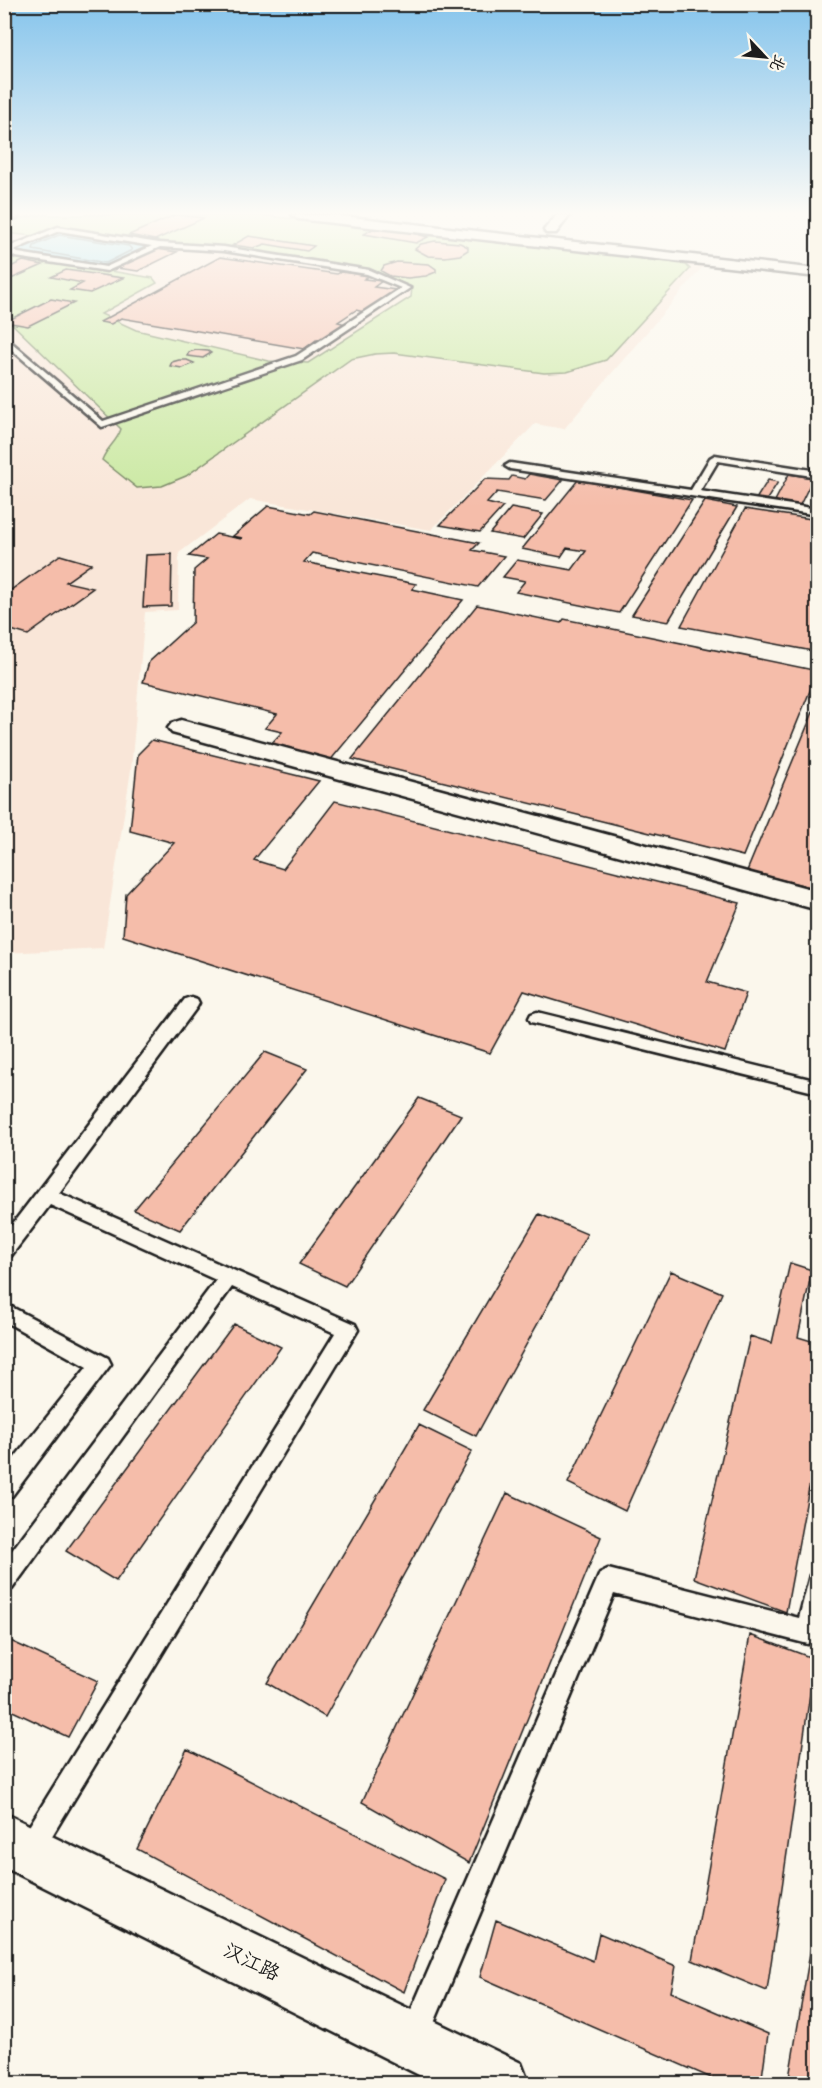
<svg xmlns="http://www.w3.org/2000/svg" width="822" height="2088" font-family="Delius,'LXGW WenKai TC',sans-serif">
  <rect width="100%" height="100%" fill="#fbf7ec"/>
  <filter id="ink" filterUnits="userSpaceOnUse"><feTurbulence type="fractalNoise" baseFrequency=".0167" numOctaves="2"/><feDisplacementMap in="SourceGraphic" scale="12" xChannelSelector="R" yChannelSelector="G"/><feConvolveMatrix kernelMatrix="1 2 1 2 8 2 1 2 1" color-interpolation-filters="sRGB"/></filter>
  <g filter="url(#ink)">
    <path fill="#f9e6d8" d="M29,215H282L706,263L564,429L535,424L431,530L250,499L179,553L178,610L145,612L131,770L103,948L5,953V917L9,891L4,866L5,219Z"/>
    <path fill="#c9e8a0" stroke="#72825e" stroke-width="1.5" d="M40,215H259L658,260L686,265L690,269L606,360L567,372L544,373L394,353L375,354L351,359L186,476L162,486L137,488L102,460C107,447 117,442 121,429L5,317L4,252L13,255L153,278L157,283L101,314L136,330L269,361L308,363L411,297L412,287L372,270L234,248L145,240L66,228H57L33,236L5,233V221Z"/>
    <path fill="#91dbf2" stroke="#628f9c" stroke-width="1.5" d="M58,229L159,245L107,269L16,255L9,250Z"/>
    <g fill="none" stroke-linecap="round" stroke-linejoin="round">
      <path stroke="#4b6872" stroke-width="1.5" d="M59,235L129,246L132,250L106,263L33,250L34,246Z"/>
    </g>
    <path fill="#f5bdaa" stroke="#1c1c1c" stroke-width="1.5" d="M175,215L204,218L155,240L129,235Z
      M376,227L412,233L428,237L416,243L364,234Z
      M249,236L314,246L307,251L265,244L254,248L233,245Z
      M435,241L460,243L468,247V250L460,255L445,257L428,256L415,249L421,244Z
      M156,249L177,252L138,271L117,268Z
      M220,257L337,274L341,272L369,276L364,279L382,281L374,287L396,290L364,312L356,310L338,322L346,324L321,341L316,340L304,349L121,318L111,324L100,322Z
      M23,261L43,265L4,282V270Z
      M397,262L429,264L436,269V272L426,276L408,278L390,276L381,271L384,266Z
      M66,270L123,278L90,293L70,290L83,283L51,277Z
      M51,299L74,303L28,326L5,322Z
      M196,350L208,351L211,353L203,358L187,356L189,352Z
      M179,360H187L194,363L182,368L170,366L172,362Z
      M529,474L563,480L546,500L497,492L487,503L503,507L480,532L440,525L485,479L509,480L512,476L525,479Z
      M789,474L813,478L800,505L775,501Z
      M578,480L692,500L619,613L516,592L525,581L503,577L517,560L572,570L586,551L567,548L561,557L522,549Z
      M768,480L778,482L766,501L756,499Z
      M705,501L737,507L668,622L632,615Z
      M268,506L310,514L314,511L479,543L472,550L504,556L478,587L312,553L304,562L416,584L412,589L463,600L329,762L268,747L282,732L265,728L277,714L143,682L149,662L193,622L194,570L207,559L189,556L216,534L241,539L242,538L233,536Z
      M511,508L543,514L523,539L490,533Z
      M745,509L818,520V652L681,626Z
      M172,554L171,606L143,607L146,555Z
      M60,555L91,564L66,582L93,588L28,635L4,628V595Z
      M477,605L561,623L564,619L818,671L743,856L352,759Z
      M818,700V889L747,871Z
      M152,740L319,781L254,860L283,869L335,801L740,903L707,982L746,993L725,1052L524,991L490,1053L123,936L126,894L174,843L130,831L138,754Z
      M265,1052L307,1069L180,1230L134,1210Z
      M419,1098L461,1115L345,1286L299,1264Z
      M539,1214L587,1234L476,1436L423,1410Z
      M790,1263L812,1270L798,1337L818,1343V1439L786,1612L694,1578L750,1336L772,1343Z
      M671,1271L722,1293L625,1511L568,1483Z
      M234,1324L281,1347L116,1581L66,1551Z
      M419,1425L472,1451L325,1717L267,1683Z
      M507,1493L601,1537L469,1863L362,1802Z
      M750,1635L815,1659L767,1991L692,1960Z
      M4,1638L98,1681L68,1737L4,1707Z
      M187,1749L445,1879L404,1992L137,1849Z
      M818,1766V1805L812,1802Z
      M818,1905V2084H788Z
      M496,1920L593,1961L599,1933L676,1966L671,1992L768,2034L761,2084H725L480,1977Z"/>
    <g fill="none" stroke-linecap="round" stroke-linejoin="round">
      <g stroke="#1c1c1c" stroke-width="5">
        <path id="lane" d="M58,227L159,243L224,247L369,270L410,288L302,360L102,427L4,343V336L103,421L296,356L401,288L367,274L224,251L160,247L107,271L16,257L8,253L4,254V249ZM59,231L152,246L106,267L18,253L14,250Z
          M715,455L818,471V477L718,461L700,491L818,509V515L510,469L505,466L510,463L691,490L710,458Z
          M191,997L197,999L199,1003L197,1007L59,1193L355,1324L358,1330L38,1859L29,1863L20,1859L16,1850L20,1841L335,1333L232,1287L12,1589L4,1592V1561L216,1280L50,1205L11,1256L4,1258V1235L185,999Z
          M537,1012L818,1081V1093L531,1022L529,1018L531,1014Z
          M4,1303L108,1358L111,1364L12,1496L4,1499V1471L87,1367L4,1321Z
          M608,1569L799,1618L810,1575L818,1572V1638L808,1644L614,1594L424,2047L414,2051L404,2047L400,2037L404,2027L600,1573Z"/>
      </g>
      <g stroke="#1c1c1c" stroke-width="5">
        <path id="street" d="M557,215H570L556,233H546L544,230Z
          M181,720L818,891V910L172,733L168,728L172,723Z"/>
      </g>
      <g stroke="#1c1c1c" stroke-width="5">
        <path id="secondary" d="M4,215H18L17,218L4,220Z
          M292,215H333L818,269V277L298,219Z
          M4,1813L521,2063L529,2084H437L4,1867Z"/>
      </g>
      <use href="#lane" fill="#fbf7ec" fill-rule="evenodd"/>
      <use href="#street" fill="#fbf7ec" fill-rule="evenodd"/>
      <use href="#secondary" fill="#fbf7ec" fill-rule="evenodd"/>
    </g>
  </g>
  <linearGradient id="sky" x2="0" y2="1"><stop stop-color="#85c4ec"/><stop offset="0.42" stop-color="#fdfbf6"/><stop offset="1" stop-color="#fdfbf6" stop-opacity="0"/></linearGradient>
  <rect width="822" height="507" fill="url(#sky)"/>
  <g text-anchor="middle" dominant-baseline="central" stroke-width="4.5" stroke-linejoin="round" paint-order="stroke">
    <g font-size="20" fill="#1c1c1c" stroke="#fbf7ec">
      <text transform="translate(252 1961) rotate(26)">汉江路</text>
    </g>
  </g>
  <rect width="822" height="2088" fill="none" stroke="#fbf7ec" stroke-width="24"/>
  <rect x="12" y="12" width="798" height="2064" fill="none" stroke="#1c1c1c" stroke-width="2" filter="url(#ink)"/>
  <g transform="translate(765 57) rotate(116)" stroke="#fbf7ec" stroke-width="4.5" paint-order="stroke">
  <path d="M0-4.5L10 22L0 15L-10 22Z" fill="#1c1c1c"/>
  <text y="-9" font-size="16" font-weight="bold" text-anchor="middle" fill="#1c1c1c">北</text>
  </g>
</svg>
